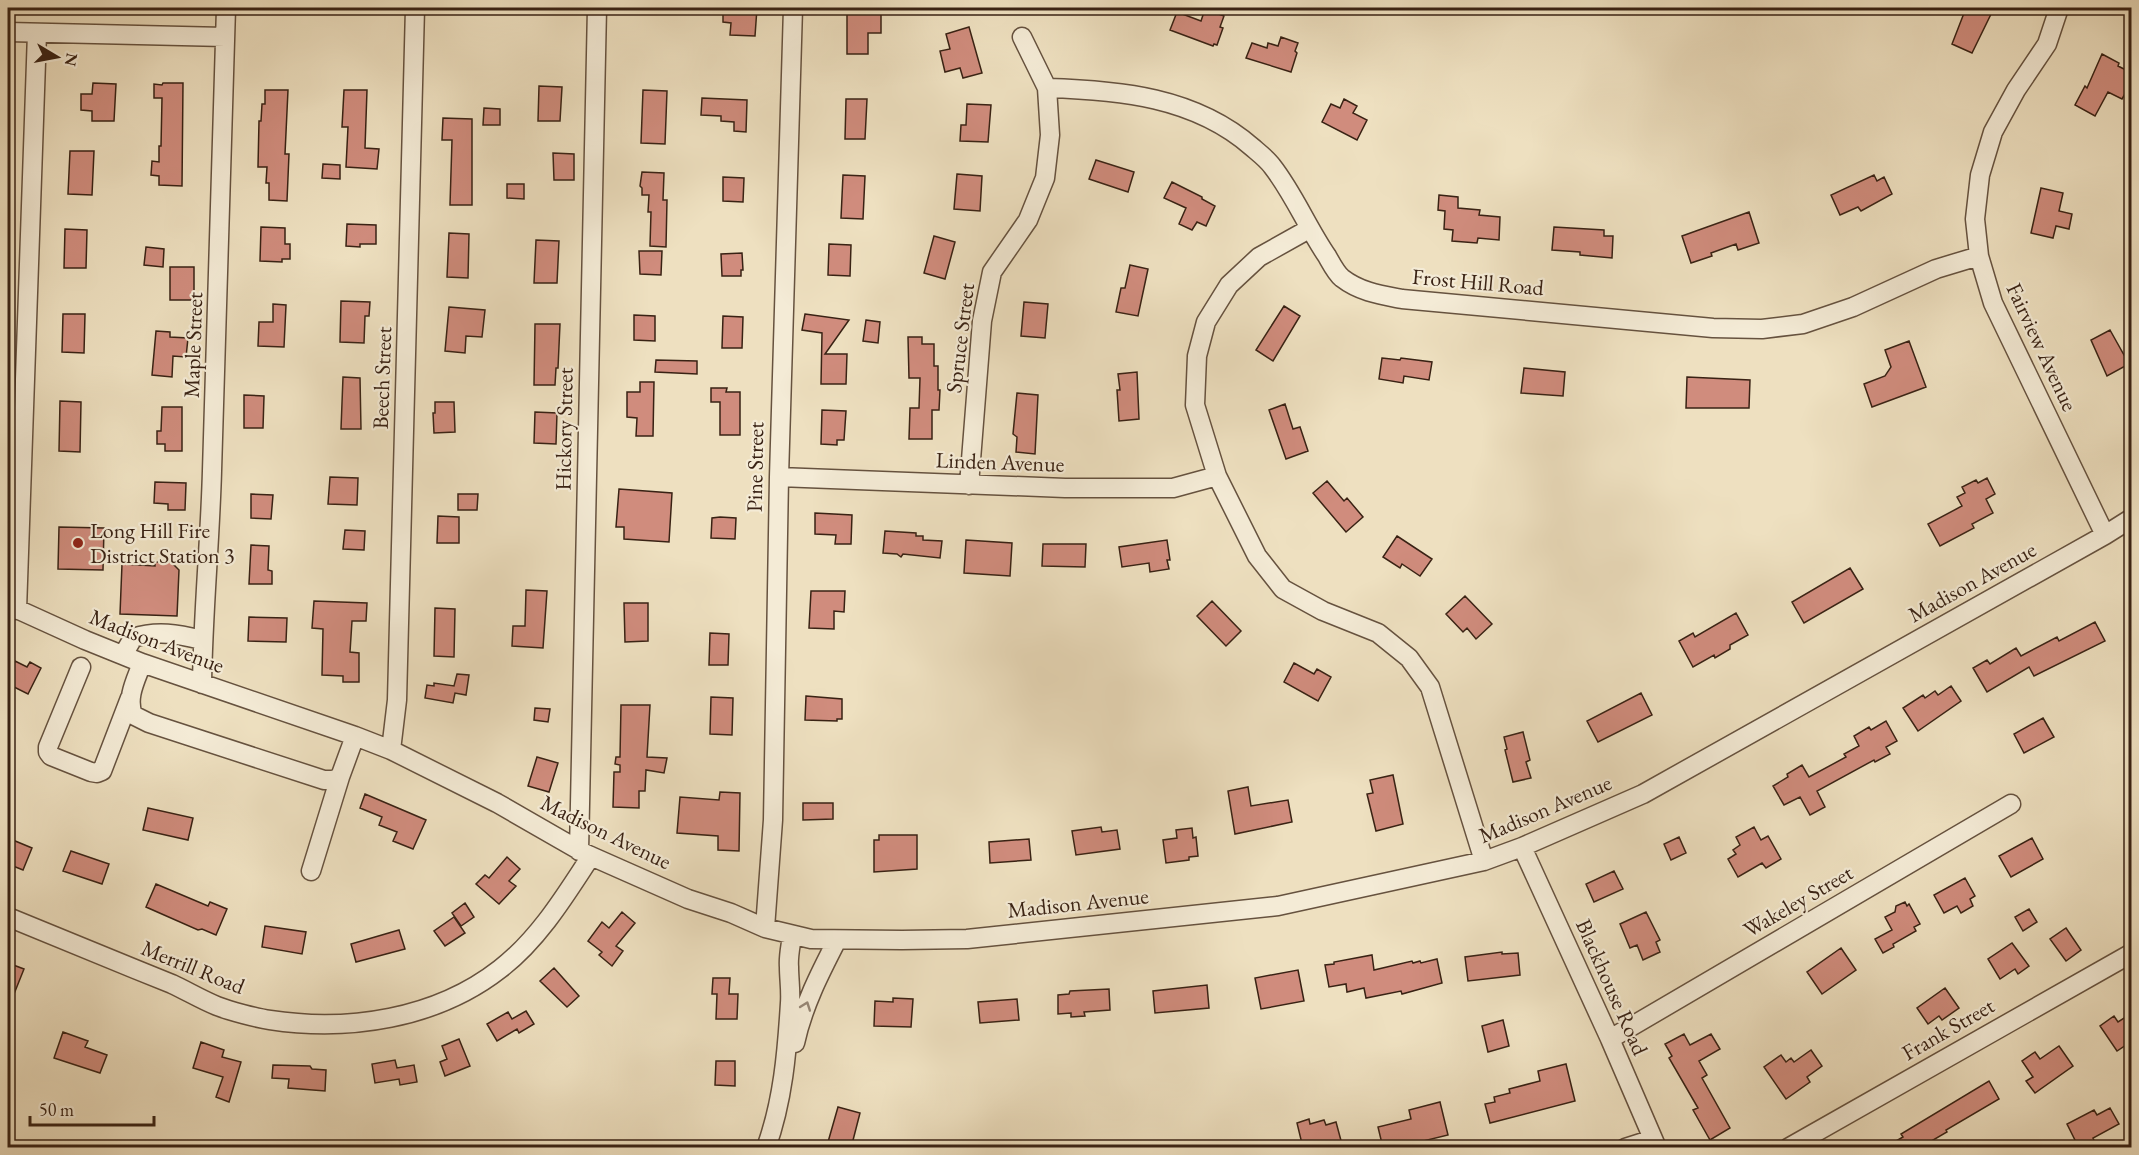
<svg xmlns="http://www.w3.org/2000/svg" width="2139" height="1155" font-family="'EB Garamond',serif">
  <rect width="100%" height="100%" fill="#eee0c0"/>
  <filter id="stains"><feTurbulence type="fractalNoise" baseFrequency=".00333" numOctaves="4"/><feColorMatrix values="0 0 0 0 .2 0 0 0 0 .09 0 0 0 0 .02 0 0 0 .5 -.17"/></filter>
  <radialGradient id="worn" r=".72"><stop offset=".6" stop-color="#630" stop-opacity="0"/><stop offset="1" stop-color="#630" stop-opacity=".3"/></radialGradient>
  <path fill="#d08c7d" stroke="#392214" stroke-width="1.5" d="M729,8H757L755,36L730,35L731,23L723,22V9H729Z
    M1966,8H1994L1972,53L1952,44Z
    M1205,9L1224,16L1220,27L1223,28L1217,45L1214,44L1213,46L1170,30L1177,12L1201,21Z
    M847,11H881V33H868V54H847Z
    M969,27L982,73L963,78L960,68L945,72L940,51L950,49L946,34Z
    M1281,37L1298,43L1295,51L1297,53L1291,72L1246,58L1252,43L1267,48L1268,43L1278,46Z
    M2102,54L2119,63L2118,66L2132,73V82L2122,99L2108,92L2095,116L2075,105L2085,86L2087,88Z
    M93,83L116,84L114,121H92V111L81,110V94H92Z
    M163,83H183L182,186L159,185V176L151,175L152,161L159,162V146H161L162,98H154V84L162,85Z
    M539,86L562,87L560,121H538Z
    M265,90H288L285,154H289L287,201L269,200V183H266L267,167H258L259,121H261L262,104H265Z
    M344,90H367L365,148L379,149L377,169L346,167L348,127H342Z
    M643,90L667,91L665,144L641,143Z
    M702,98L747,100L746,132L734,131V122L721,121V116L701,115Z
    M846,99H867L865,139H845Z
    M1344,99L1357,106L1353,113L1367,120L1357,140L1322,122L1331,104L1340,108Z
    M967,104L991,105L988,142L960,141L961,125H966Z
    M484,108L500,109V125H483Z
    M443,118L472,119V205H450L452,140H442Z
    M70,151H94L92,195L68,194Z
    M553,153L574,154V180H554Z
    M1096,160L1134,172L1128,192L1089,179Z
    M323,164L340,165V179L322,178Z
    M642,172L664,173L663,200H667L666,247L650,246L651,212H648L649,195H642V188L640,186Z
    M957,174L982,176L980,211L954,209Z
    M843,175L865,176L863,219L841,218Z
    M1874,175L1877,181L1884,177L1892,194L1861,211L1858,207L1840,215L1831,195Z
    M723,177L744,178L743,202L723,201Z
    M1172,182L1202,197V199L1215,206L1206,226L1197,222L1192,230L1179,224L1186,208L1164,198Z
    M507,184H524V199L507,198Z
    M2041,188L2063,193L2059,211L2072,214L2069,229L2056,226L2053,238L2031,233Z
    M1439,195L1458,197V208L1480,210L1479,215L1500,217L1499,240L1478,238L1477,243L1452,241L1453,230L1444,229L1445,211L1438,210Z
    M1749,212L1759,243L1738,250L1736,244L1711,253L1712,256L1691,263L1682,236Z
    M347,224L376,225V244H360V247L346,246Z
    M261,227L285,228V244H290V259H282V262L260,261Z
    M1554,227L1604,230V236H1613L1612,258L1580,255V252L1552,250Z
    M65,229L87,230L86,268H64Z
    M449,233L469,234L468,278L447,277Z
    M934,236L955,242L945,279L924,273Z
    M536,240L559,241L557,283H534Z
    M829,244L851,245L850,276L828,275Z
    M146,247L164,249L163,267L144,265Z
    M639,251H662L661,275L640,274Z
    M742,253L743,270H741V276H722L721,254Z
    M1130,265L1148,269L1138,316L1116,312L1121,288H1125Z
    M170,267H194V300H170Z
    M341,301L370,302L369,316H365L364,343L340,342Z
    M1024,302L1048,304L1045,338L1021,336Z
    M273,304L286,305L284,347L258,346L259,322H273Z
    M1284,306L1300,316L1273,361L1256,350Z
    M449,307L485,310L482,337L466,336L465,353L445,351Z
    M63,314H85L84,353L62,352Z
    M805,314L849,320L825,354H847L846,384H821L822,333L802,330Z
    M634,315L655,316V341L634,340Z
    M723,316L743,317L742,348H722Z
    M866,320L880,322L878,343L863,341Z
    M535,324H560L558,368H556L555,385H534Z
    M2110,330L2129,364L2107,376L2091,340Z
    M156,331L170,332V337L188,338L186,357L173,356L172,377L152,375Z
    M908,337H922V344H934V366H938V390H940L939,410H932V439H909L910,408H919L920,378H909Z
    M1909,341L1926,387L1872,407L1864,384L1885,376L1891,367L1885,350Z
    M1382,358L1400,360L1401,358L1432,362L1429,380L1404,376L1403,383L1379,379Z
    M656,360L697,361V374L655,372Z
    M1524,368L1565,372L1563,396L1521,393Z
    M1137,372L1139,419L1119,421L1117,390H1120L1118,374Z
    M343,377L360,378L361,429H341Z
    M1687,377L1750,380L1749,408H1686Z
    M640,382H654L653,436H636L637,418L627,417V392H640Z
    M711,388H727L726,392H740V435H720V402H711Z
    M1017,393L1038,395L1035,454L1016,452L1017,437L1013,434Z
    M244,395L264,396L263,428H244Z
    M60,401L81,402L80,452L59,451Z
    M435,402H454L455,432L434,433L433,413H435Z
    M1285,404L1293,429L1300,427L1308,451L1286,459L1269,410Z
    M162,407H182V451H165V444H157V431H161Z
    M822,410L846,411L844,440H837V445L821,444Z
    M535,412L557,413L556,444L534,443Z
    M330,477L358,478L357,505L328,504Z
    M1987,478L1995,494L1986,499L1993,513L1972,524L1974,528L1940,546L1928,524L1962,506L1957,497L1965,493L1962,487L1976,480L1978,483Z
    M1327,481L1344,501L1347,498L1363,517L1346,532L1313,493Z
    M155,482L186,483L185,510H168V504L154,503Z
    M619,489L672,493L669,542L624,539V527H616Z
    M251,494L273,495L271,519L251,518Z
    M458,494H478L477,510H458Z
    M815,513L852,515L851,544H835L836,535L815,534Z
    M438,516L459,517V543H437Z
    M720,517L736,518L735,539L711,538L712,518Z
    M59,527L104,528L103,570L58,569Z
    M345,530L365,531L364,550L343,549Z
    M885,531L916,533V536H923V540L942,541L940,558L903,554L901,557L897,554L883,553Z
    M1397,536L1432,559L1420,576L1402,564L1400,568L1383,557Z
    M966,540L1012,543L1010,576L964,573Z
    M1167,540L1170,560H1167L1169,569L1150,572L1149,563L1122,567L1119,547Z
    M1043,544H1086L1085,567L1042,566Z
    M251,545L269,546L268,570L272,571V584H249Z
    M155,562H171L179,570L177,616L120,614L122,564L155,566Z
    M1850,568L1863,589L1804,623L1792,602Z
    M526,590L547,591L543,648L512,646L513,626H525Z
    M811,591H845L844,612L834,611V629L809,628Z
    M1465,596L1492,624L1476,639L1467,628L1463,632L1446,614Z
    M314,601L367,603L366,621H352L350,652L359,653V682H343V676L322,675L323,629L312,628Z
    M1212,601L1241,631L1226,646L1197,616Z
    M624,603H648V641L625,642Z
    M435,608L455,609L454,657L434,656Z
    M1736,613L1748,635L1730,645V649L1715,658L1714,655L1693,667L1679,641L1693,633L1695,637Z
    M249,617L287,618L286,642L248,641Z
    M2095,622L2105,641L2034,676L2029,667L1987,692L1973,668L1987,660L1990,664L2016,648L2021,656L2057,637L2059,641Z
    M710,633L729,634L728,665H709Z
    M15,661L27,667L30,662L41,668L28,694L8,684V664L13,666Z
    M1294,663L1314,674L1317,669L1331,677L1318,701L1284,682Z
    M457,674L469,675L466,695L455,693L453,703L425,698L427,685L434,686V683L454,686Z
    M1951,686L1961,701L1918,731L1903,708L1923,695L1925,698L1935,691L1938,695Z
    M1641,693L1652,715L1598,742L1587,721Z
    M806,696L842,699V719H837V721L805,720Z
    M711,697L733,698L732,735L710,734Z
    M621,705H650L647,757L667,758L664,773L646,770L645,791H639V808L613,807L614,772H620V765L615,764L616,757H620Z
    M535,708L550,709L548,722L534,720Z
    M2043,718L2054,737L2024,753L2014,734Z
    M1886,721L1897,741L1886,747L1890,754L1875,762L1874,760L1817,791L1825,807L1810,815L1800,797L1784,805L1773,786L1788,777L1787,774L1802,765L1809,777L1846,757L1844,754L1859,746L1854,736L1869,727L1871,730Z
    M1523,732L1530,760L1526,762L1531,778L1513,782L1505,750L1507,749L1504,737Z
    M537,757L558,763L549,792L528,786Z
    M1393,775L1403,824L1376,831L1367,794L1373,793L1370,780Z
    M1248,787L1251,806L1288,800L1292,822L1235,834L1228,791Z
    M720,792L740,793L739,851L718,850V836L677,833L680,797L719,800Z
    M365,794L426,820L413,849L393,841L397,832L379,825L382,817L360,808Z
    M803,803H833V819L803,820Z
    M148,808L193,818L188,840L143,830Z
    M1101,827L1102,832L1117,830L1120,849L1076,855L1072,831Z
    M1754,827L1761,840L1768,836L1781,859L1766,868L1762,863L1738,877L1728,859L1736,854L1733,850L1740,845L1736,837Z
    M1192,828L1193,838L1196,837L1198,856L1189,857V860L1166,863L1163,840L1177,838L1176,830Z
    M879,835H917V869L874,872V840H879Z
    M1679,837L1686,853L1671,860L1664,844Z
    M8,838L32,848L23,870L8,864Z
    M2032,838L2043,859L2011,877L1999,856Z
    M1029,839L1031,860L990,863L989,842Z
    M71,851L109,864L102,884L63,871Z
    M507,857L520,869L509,881L516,886L499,904L476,884L485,875L489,878Z
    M1614,871L1623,889L1594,902L1586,884Z
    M1965,878L1975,896L1970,899L1973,906L1961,913L1957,906L1944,913L1934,895Z
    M156,884L208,906L210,902L227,909L216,935L202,929L198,930L146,907Z
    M1905,902L1907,906L1909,904L1920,924L1914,927L1916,931L1893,944L1894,947L1883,953L1875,939L1892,930L1885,917L1895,912L1896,906Z
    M465,903L474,917L461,926L452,913Z
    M2029,909L2037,922L2023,931L2015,917Z
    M622,912L635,923L616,946L623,951L612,966L599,955L602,952L588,941L602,922L609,928Z
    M1646,912L1660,940L1656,942L1660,952L1643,960L1637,945L1630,948L1620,924Z
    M454,917L465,933L445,946L434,931Z
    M265,926L306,932L302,954L262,947Z
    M2066,928L2081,950L2066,961L2050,939Z
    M399,930L405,949L356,962L351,944Z
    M2012,943L2029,966L2018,974L2015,969L2000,979L1988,959Z
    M1841,948L1856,970L1822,994L1807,972Z
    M1502,952V954L1518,953L1520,975L1468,981L1465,957Z
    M1372,955L1374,970L1412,961L1413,963L1420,961L1421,963L1437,959L1442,983L1402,994L1401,991L1366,998L1364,988L1347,992L1346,984L1329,987L1325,965L1334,964V962Z
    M8,963L24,969L8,1009Z
    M554,968L579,996L567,1007L540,981Z
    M1298,970L1304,1001L1261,1009L1255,978Z
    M713,978H730L729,994H738L737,1019H716L717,994H712Z
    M1207,985L1209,1008L1155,1013L1153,991Z
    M1945,988L1959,1008L1942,1020L1939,1016L1928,1024L1917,1008Z
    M1109,989L1110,1010L1084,1012L1085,1016L1071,1017V1013L1058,1014V995L1069,994L1070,991Z
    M893,998L913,999L911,1027L874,1026L875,1001L893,1002Z
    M1017,999L1019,1020L980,1023L978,1002Z
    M526,1011L534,1024L519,1033L517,1029L497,1041L487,1024L508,1012L512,1019Z
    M2132,1013V1041L2117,1051L2100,1026L2114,1016L2118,1022Z
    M1503,1020L1509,1046L1488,1052L1482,1026Z
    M63,1032L88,1041L85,1047L107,1055L100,1073L54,1058Z
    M1684,1034L1690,1045L1711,1034L1720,1049L1699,1061L1707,1075L1702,1078L1730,1128L1710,1140L1693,1110L1698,1108L1669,1058L1672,1056L1665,1044Z
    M459,1039L470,1066L445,1076L440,1062L447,1059L442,1046Z
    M201,1042L224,1050L222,1057L241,1062L229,1102L216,1097L223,1077L193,1068Z
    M2059,1046L2073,1066L2035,1093L2026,1081L2033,1077L2022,1061L2035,1052L2040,1059Z
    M1811,1050L1822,1066L1807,1077L1810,1082L1786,1099L1764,1067L1781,1055L1786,1062L1791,1058L1794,1062Z
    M395,1060L397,1068L414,1065L417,1082L400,1085L399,1079L375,1083L372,1064Z
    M716,1061H735V1086L715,1085Z
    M1566,1064L1575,1101L1490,1123L1485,1104L1495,1102L1494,1097L1510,1093L1509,1089L1540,1081L1538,1071Z
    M273,1065L310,1066L312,1069L326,1070L325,1091L288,1088L289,1079L272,1078Z
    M1989,1081L1999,1099L1946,1130L1947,1132L1933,1140L1937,1148H1884L1903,1137L1901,1134Z
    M1440,1102L1448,1135L1419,1142L1420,1148H1383L1378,1127L1411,1119L1409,1110Z
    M838,1107L860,1113L851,1148L828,1142Z
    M2110,1108L2119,1124L2093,1138L2095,1143L2087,1148H2079L2067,1124L2094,1110L2097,1115Z
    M1309,1119L1310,1124L1324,1120L1326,1125L1336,1122L1343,1148H1303L1297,1123Z"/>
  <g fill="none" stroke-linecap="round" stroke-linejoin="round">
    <g stroke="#66523f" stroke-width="21">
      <path id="minor" d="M2059,8L2047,44L2016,90L1993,132L1980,175L1975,219L1979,256L1993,303L2105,535
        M8,32L225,37
        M1047,88C1119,90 1195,97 1252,147C1259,153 1267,159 1272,166C1294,194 1307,227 1327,256C1331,263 1336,273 1342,278C1360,292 1381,295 1402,299L1713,328L1762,329L1803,324L1853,307L1936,269L1979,256
        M1309,229L1259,257L1229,285L1206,322L1197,356L1195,405L1217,476L1257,556L1283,589L1323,611L1378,633L1409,658L1430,687L1484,861
        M779,477L1065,488H1173L1217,476
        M969,485L982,321L992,272L1028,220L1045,178L1050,135L1047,88L1022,37
        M8,605L85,640L142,663L355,736L391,750L497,803L584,853L688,899L731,913L765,928L811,939L902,940L967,939L1278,906L1484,861L1522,847L1643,794L2105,535L2132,518
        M17,610L37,33
        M123,655L133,638C157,630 178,634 202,640
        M142,663C136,680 126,697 133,715L149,723L324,780H333L340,777L355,736
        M81,667L48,747V752L51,756L91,772L97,773L102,771L130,698
        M202,684C203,613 210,542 212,471C218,316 222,162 226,8
        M391,750L397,700L415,8
        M1522,847L1610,1039L1657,1148
        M579,851L597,8
        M311,871L340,777
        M8,917C62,939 117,962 172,984C187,991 202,1000 217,1006C230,1011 256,1018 270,1020C348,1032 436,1019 500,969C538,940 565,896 591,856
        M765,928L773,820L779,477L793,8
        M1610,1039L2011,804
        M795,1043C803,1006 820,973 837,940
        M766,1148C783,1101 787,1052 790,1003C791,991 789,979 789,967C788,956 791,945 792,935
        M1625,1148L1653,1139
        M1788,1148L2132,953"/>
    </g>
    <use href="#minor" stroke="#f4ebd6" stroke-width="18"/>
  </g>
  <defs><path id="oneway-chevron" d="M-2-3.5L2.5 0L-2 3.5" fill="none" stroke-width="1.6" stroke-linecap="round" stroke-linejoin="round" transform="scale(1.5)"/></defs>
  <use stroke="#968675" href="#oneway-chevron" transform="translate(806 1006) rotate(-70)"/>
  <circle fill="#8f2418" stroke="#f4ebd6" stroke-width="2" cx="78" cy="543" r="6"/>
  <g text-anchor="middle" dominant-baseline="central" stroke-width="4.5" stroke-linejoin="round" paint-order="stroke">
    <g font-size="22" fill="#392214" stroke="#f4ebd6">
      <text transform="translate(1478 282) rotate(5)">Frost Hill Road</text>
      <text transform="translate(960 338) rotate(-83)">Spruce Street</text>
      <text transform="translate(193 345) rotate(-88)">Maple Street</text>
      <text transform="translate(2042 347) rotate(65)">Fairview Avenue</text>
      <text transform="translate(382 378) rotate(-88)">Beech Street</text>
      <text transform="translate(564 429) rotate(-89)">Hickory Street</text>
      <text transform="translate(1000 462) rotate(2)">Linden Avenue</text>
      <text transform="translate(755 467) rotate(-89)">Pine Street</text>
      <text transform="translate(1972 582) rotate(-29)">Madison Avenue</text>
      <text transform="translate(157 641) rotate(21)">Madison Avenue</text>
      <text transform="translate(1545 809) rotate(-23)">Madison Avenue</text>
      <text transform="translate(606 832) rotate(26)">Madison Avenue</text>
      <text transform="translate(1798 901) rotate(-30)">Wakeley Street</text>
      <text transform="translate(1078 903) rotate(-6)">Madison Avenue</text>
      <text transform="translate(193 967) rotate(22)">Merrill Road</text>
      <text transform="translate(1612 987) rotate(66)">Blackhouse Road</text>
      <text transform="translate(1948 1029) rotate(-30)">Frank Street</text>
    </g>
    <g font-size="22" fill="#392214" stroke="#f4ebd6" text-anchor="start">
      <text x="90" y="530">Long Hill Fire<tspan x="90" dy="25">District Station 3</tspan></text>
    </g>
  </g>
  <rect width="2139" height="1155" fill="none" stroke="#eee0c0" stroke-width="30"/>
  <rect x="9" y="9" width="2121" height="1137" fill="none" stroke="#392214" stroke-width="3"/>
  <rect x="15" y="15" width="2109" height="1125" fill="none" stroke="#392214" stroke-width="1.5"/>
  <g transform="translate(57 57) rotate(100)" stroke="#f4ebd6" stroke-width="4.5" paint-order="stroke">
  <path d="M0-4.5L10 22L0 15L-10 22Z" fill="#392214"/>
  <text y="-9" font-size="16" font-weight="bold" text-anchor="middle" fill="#392214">N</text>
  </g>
  <path d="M30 1116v9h124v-9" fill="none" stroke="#392214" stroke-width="3"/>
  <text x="39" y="1116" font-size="18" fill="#392214" stroke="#f4ebd6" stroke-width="4.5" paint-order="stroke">50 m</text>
  <rect width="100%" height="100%" filter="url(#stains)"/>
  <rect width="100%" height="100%" fill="url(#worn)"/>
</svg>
